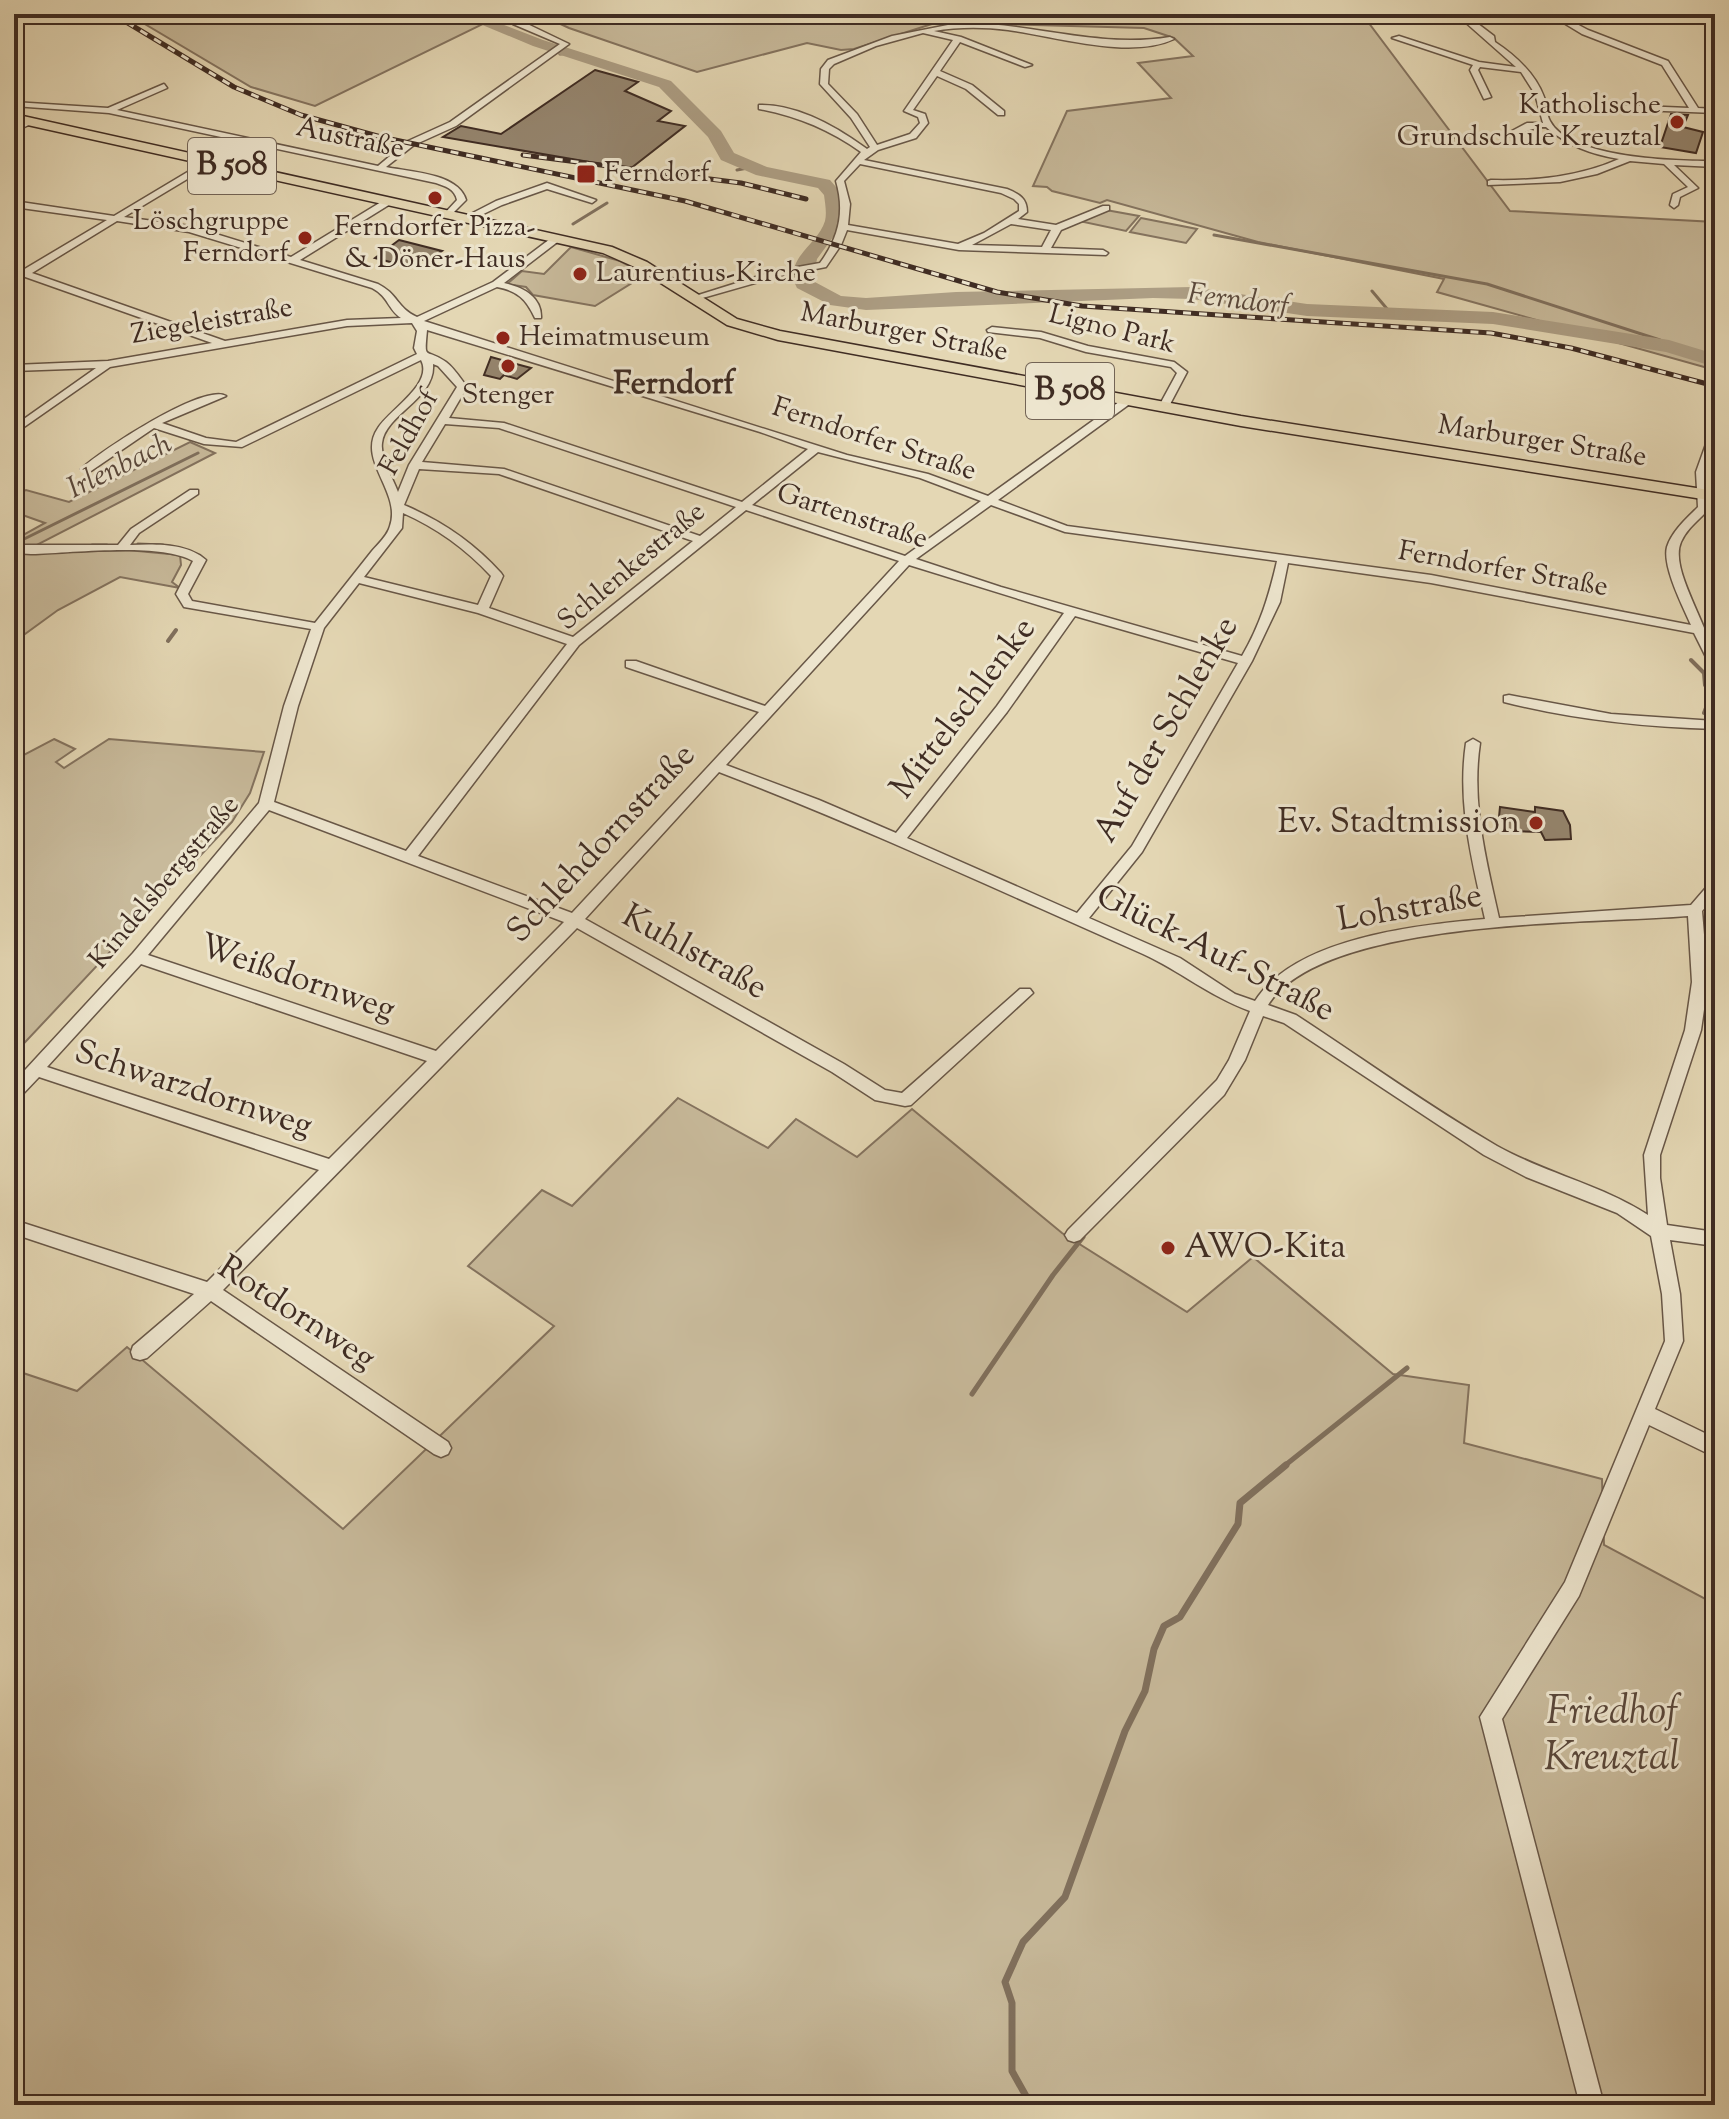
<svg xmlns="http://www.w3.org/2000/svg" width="1729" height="2119" font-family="'Sorts Mill Goudy',serif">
  <rect width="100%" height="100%" fill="#e4d7b4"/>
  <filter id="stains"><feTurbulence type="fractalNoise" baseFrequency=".0025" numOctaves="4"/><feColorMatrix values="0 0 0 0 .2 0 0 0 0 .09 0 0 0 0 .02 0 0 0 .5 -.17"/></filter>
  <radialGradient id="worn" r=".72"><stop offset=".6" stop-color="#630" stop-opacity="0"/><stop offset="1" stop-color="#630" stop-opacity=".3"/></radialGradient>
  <path fill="#c8ba9b" stroke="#84735f" stroke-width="2" d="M128,14H455L483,24L315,106L251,87Z
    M539,14H963L854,49L841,50L807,43L697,72L569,28Z
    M968,14H1362L1510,211L1715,222V366L1704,367L1437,292L1444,279L1258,242L1107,200L1100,203L1052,191L1047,187L1033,186L1067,111L1171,98L1138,63L1193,56L1174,38L1144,28L955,23Z
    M1106,210L1139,216L1126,231L1079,221Z
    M1141,218L1197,229L1186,243L1130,232Z
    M571,247L620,261L635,269L637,274L635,281L595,306L533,295L526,287L507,284L522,271L544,274Z
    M190,442L215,453L31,548L14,544V540L45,523L14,512V497L26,490L69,502Z
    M127,550L180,555L181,565L172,582L180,588L120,577L58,610L14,642V553Z
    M54,739L75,749L56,762L64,768L109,739L264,752L250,793L232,822L14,1054V760Z
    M678,1098L768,1148L796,1119L857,1157L912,1109L1062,1233L1187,1312L1253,1257L1393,1374L1469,1385L1464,1443L1602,1479L1604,1545L1715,1604V2105H14V1370L77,1391L127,1347L343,1529L554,1326L468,1266L542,1190L572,1206Z"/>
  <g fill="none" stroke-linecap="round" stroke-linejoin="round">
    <path stroke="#80705d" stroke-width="3" d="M560,54L571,53
      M737,170L753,167
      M573,224L607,203
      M1214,235L1487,284L1660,340L1669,346
      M1372,291L1388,310L1398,315
      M18,542L198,453
      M138,544L163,545
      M92,545H107"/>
    <path stroke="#80705d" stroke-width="4" d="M168,641L176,630
      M1691,660L1704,673L1705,685L1711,695L1704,713"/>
    <path stroke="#80705d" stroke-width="5" d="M972,1394L1053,1275L1083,1237
      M1283,1467L1407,1368"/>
    <path stroke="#80705d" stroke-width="7" d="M1031,2105L1012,2071V2003L1005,1982L1023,1942L1065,1897L1125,1731L1145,1691L1154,1649L1164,1626L1180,1617L1238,1524L1240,1503L1286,1465"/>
    <path fill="#ac9d83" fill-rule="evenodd" d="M456,14H476L543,40L671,81L721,131L734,153L767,167L830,180L842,194L844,218L839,229L817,259L813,281L841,296L866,298L956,292L1192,287L1307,304L1493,312L1669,340L1715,354V367L1666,352L1493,324L1307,316L1192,299L1153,298L866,310L830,305L797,288C782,259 818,245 825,221C827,213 825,203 824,195L818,188L756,175L721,160L708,137L659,87L533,46Z"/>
  </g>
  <path fill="#95856e" stroke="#3f2c23" stroke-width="2" d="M595,70L638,82L625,91L671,111L658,121L685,126L630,169L443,137L461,126L501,134Z
    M1671,114L1688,115L1683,127L1703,132L1696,153L1660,147Z
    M399,240L442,251L426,261L420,259L409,267L375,258Z
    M491,357L531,368L517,379L504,375L500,379L484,375Z
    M1500,807L1535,812V807L1563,811L1570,825L1571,839L1545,840L1541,832L1506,831L1499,817Z"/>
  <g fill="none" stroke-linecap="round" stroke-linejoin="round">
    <g stroke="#685747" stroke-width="3">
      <path id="street" d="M1456,14H1465L1494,36L1495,42C1516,56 1535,73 1544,97C1547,104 1546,114 1550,121C1570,159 1677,161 1715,161V167L1674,165L1698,188L1680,197L1678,205L1674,208L1670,205L1673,194L1688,187L1664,164L1630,161L1597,174L1560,182L1488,185V181L1491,180C1536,181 1578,177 1619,159C1591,154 1568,146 1546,127C1529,127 1521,136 1510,136V132L1527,123H1543L1535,94L1521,72L1480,67L1478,70L1491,97L1484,99L1470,70L1473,65L1392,38L1399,36L1479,62L1516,67Z
        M1549,14H1558L1588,30L1668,61L1698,108L1715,109V113L1614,109L1617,105L1689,108L1662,65L1582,34Z
        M1697,14H1706L1715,20V25Z
        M513,20H519L569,44L456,126L414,145L386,167C410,172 458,173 466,200L449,217L444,214L457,200C455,189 445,186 436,183L109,113L14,106V102L108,108L164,84L167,88L117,110L378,166L408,141L450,122L560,44L513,24Z
        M958,23C1030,22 1098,49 1170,37L1174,39C1130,60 1055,36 1008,30C983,27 958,27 934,31L961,37L1032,65L1025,67L960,42L940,71L972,85L1004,111V115H998L966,89L937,76L913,110L925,114L928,123L916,138L878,150L864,160L1007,189C1019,194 1027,198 1027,212L1018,219L1056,225L1103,206H1109V210L1061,230L1051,248L1103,250L1108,253L1106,255L959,250L847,230L841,245L826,267L780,276L692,301V297L775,271L820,263C839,237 845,212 836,181L861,152C830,130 797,116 759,109V105C797,104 837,127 867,149L870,147L851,118L820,84L821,69L828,60L892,36ZM923,33L953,40L904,111L918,117L920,123L910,134L877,145L857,114L828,84L829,69L834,64L876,46ZM860,164L1001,193L1014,199L1019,204V211L984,233L958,244L848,225L850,204L844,181ZM1011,224L1051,230L1042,247L972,245Z
        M28,120L35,122L14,132V127Z
        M211,158L215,161L214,163L124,217L190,226L291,257L386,199H392V203L300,260L378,284C398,294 397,308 417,317L493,282L554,236H560V240L504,283C523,287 542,297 541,318H535C526,299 518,291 497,287L424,321L847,455L928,474L988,496L1123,399H1131V403L998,500L1067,526L1431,575L1691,625C1683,607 1662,566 1667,547C1672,531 1687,518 1698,507L1696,472L1710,433L1715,430V449L1708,472L1710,508C1700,519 1687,528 1681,542C1668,571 1715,633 1715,667L1709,663L1694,633L1431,583L1288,563L1280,602L1252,661L1142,852L1089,918L1180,958L1235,994L1255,1001C1295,938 1416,925 1485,919C1472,861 1457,803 1466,743L1473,739L1480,743C1471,802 1486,860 1499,918L1691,905L1710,883L1715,882V897L1702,911L1708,982L1701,1030L1660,1155V1178L1667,1225L1715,1232V1246L1670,1240L1680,1294L1683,1341L1655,1409L1715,1438V1457L1649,1425L1579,1596L1502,1719L1604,2105H1580L1480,1717L1565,1582L1665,1341L1662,1294L1651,1236L1617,1213L1526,1177L1484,1155L1284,1023L1263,1016L1245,1060L1224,1095L1080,1240L1074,1242L1068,1240L1065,1235L1068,1230L1217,1080L1229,1060L1250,1011C1211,997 1180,971 1143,954C1002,892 863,827 719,772L585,919L844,1064L885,1090L902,1093L1020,989H1030L1033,993L911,1105L905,1106L875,1100L832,1072L577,928L223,1290L448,1442L451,1448L448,1454L441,1457L434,1454L211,1301L147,1358L140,1360L133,1358L131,1352L133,1346L194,1294L14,1234V1220L207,1282L319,1170L39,1077L20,1097L14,1099V1082L133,953L259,803L284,706L311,629L184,607L176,594L193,561C160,542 72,553 31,554L14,553V545H118L131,529L190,490H198V494L139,533L130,545C155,544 187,543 206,560L188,594L192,601L315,623C334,599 353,575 372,551C378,544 388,535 390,526C402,492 356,460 378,428C389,410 434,384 421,360L242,447L204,444L154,428L91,471L81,469C100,451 204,383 226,396L162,423L206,438L236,442L417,354L414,348L417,331L412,323L347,326L110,367L14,434V426L96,368L14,371V365L108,361L212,343L14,273V267L23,270L107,220L14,207V201L114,216ZM117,221L189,232L372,288C389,297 388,310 401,318L347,320L225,341L32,273ZM427,330L760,432L808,449L742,502L504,423L449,418L467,387C461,379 454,368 446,362C425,347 424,363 427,330ZM433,364L438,366L457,387L409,465L398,492C393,478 380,458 382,443C385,414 436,399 433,364ZM445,424L499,428L736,507L700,536L504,469L422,462ZM818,452L920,478L981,501L905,556L752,505ZM419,469L499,474L693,541L573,637L489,608L503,576L501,573C474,543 442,521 404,505ZM991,505L1065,532L1277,561C1269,596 1260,625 1242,656L1001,587L916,559ZM746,510L899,561L765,706L636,661H626V667L759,712L572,913L418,856L579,645ZM403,513C437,528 466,549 491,576L478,605L364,577L402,528ZM909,565L1064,613L997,706L896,833L819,800L726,765ZM359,583L478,613L567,644L406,851L274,802L298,706L324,628ZM1075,616L1238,663L1132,846L1077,913L907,838L1007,712ZM269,810L564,922L436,1051L148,955ZM1688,916L1692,982L1685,1030L1644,1155L1648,1215C1602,1185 1545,1173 1497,1146C1428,1106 1362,1058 1296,1015L1268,1005C1323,918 1591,924 1688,916ZM141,964L427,1061L329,1159L47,1067Z
        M547,183L596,200L592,203L547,189L502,205L471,220L463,218L496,201Z
        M992,327L1041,332L1088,346L1174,362L1187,372L1168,408L1163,411L1158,408L1177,373L1171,367L1086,352L1040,338L988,332L987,330Z
        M1509,695L1611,714L1715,721V729C1643,727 1574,720 1504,702V696Z"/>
    </g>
    <g stroke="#3f2c23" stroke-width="3">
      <path id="primary" d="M14,114L612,247L647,262L737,319L780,331L1241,416L1715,491V501L1241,426L778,340L727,325L637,268L603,253L14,122Z"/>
    </g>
    <use href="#street" fill="#ede5ce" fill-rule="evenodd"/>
    <use href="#primary" fill="#e4d7b4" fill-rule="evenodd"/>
    <g stroke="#3f2c23" stroke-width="5">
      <path id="rail" d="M113,14L234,87L301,115L381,137L685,201L997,292L1082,306L1491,333L1571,348L1715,386
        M523,155L741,183L806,199"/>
    </g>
    <use href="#rail" stroke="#ede5ce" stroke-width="3" stroke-dasharray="8" stroke-linecap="butt"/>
  </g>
  <g fill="#8f2418" stroke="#ede5ce" stroke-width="3">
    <circle cx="1677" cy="122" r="8"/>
    <rect x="576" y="164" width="20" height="20" rx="4"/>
    <circle cx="435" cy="198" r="8"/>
    <circle cx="305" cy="238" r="8"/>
    <circle cx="580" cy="274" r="8"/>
    <circle cx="503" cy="338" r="8"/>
    <circle cx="508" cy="366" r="8"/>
    <circle cx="1536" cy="823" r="8"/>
    <circle cx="1168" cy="1248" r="8"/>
  </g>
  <g text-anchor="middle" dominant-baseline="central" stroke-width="6" stroke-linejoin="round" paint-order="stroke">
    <g font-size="28" fill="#3f2c23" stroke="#ede5ce" text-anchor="start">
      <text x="1661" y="106" text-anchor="end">Katholische<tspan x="1661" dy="32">Grundschule Kreuztal</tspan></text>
      <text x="604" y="174">Ferndorf</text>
      <text x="289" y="222" text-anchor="end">Löschgruppe<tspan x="289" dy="32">Ferndorf</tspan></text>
      <text x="435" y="228" text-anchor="middle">Ferndorfer Pizza-<tspan x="435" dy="32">&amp; Döner-Haus</tspan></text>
      <text x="596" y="274">Laurentius-Kirche</text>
      <text x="519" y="338">Heimatmuseum</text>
      <text x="508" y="396" text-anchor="middle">Stenger</text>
    </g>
    <g font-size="28" fill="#3f2c23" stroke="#ede5ce">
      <text transform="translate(350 139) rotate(12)">Austraße</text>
      <text transform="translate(212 322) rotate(-10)">Ziegeleistraße</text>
      <text transform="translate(1112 330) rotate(14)">Ligno Park</text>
      <text transform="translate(904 333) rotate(11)">Marburger Straße</text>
      <text transform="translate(410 433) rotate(-61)">Feldhof</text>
      <text transform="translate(874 440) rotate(18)">Ferndorfer Straße</text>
      <text transform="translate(1542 442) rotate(9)">Marburger Straße</text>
      <text transform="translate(852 517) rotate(18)">Gartenstraße</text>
      <text transform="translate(632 567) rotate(-40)">Schlenkestraße</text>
      <text transform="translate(1503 570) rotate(10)">Ferndorfer Straße</text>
      <text transform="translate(165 883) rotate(-50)">Kindelsbergstraße</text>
    </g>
    <g font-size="30" font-style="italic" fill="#5a483b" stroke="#ede5ce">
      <text transform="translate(1238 301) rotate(7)">Ferndorf</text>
      <text transform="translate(120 467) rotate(-26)">Irlenbach</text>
    </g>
    <g fill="#ede5ce" stroke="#736456" stroke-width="2">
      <rect x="188" y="138" width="88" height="56" rx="6"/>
      <rect x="1026" y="363" width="88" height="56" rx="6"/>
    </g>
    <g font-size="32" font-weight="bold" fill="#3f2c23">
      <text x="232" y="166">B 508</text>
      <text x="1070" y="391">B 508</text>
    </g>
    <g font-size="32" font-weight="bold" fill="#3f2c23" stroke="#ede5ce">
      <text x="674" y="385">Ferndorf</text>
    </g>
    <g font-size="34" fill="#3f2c23" stroke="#ede5ce">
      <text transform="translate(964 709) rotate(-53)">Mittelschlenke</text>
      <text transform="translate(1167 730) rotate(-60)">Auf der Schlenke</text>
      <text transform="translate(602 844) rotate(-47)">Schlehdornstraße</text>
      <text transform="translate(1410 909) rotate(-10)">Lohstraße</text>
      <text transform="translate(694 953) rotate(29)">Kuhlstraße</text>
      <text transform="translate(1215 954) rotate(27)">Glück-Auf-Straße</text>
      <text transform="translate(297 979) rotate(19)">Weißdornweg</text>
      <text transform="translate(193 1090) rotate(18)">Schwarzdornweg</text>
      <text transform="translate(296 1314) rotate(33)">Rotdornweg</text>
    </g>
    <g font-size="34" fill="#3f2c23" stroke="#ede5ce" text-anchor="end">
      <text x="1520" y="823">Ev. Stadtmission</text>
      <text x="1184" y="1248" text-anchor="start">AWO-Kita</text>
    </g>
    <g font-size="40" font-style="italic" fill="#5a483b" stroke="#ede5ce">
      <text x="1612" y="1713">Friedhof<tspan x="1612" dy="46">Kreuztal</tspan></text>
    </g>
  </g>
  <rect width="1729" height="2119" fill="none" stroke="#e4d7b4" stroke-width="48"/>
  <rect x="16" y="16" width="1697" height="2087" fill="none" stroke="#3f2c23" stroke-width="4"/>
  <rect x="24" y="24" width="1681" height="2071" fill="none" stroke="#3f2c23" stroke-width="2"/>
  <rect width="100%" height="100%" filter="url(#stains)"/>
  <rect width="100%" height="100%" fill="url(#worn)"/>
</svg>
